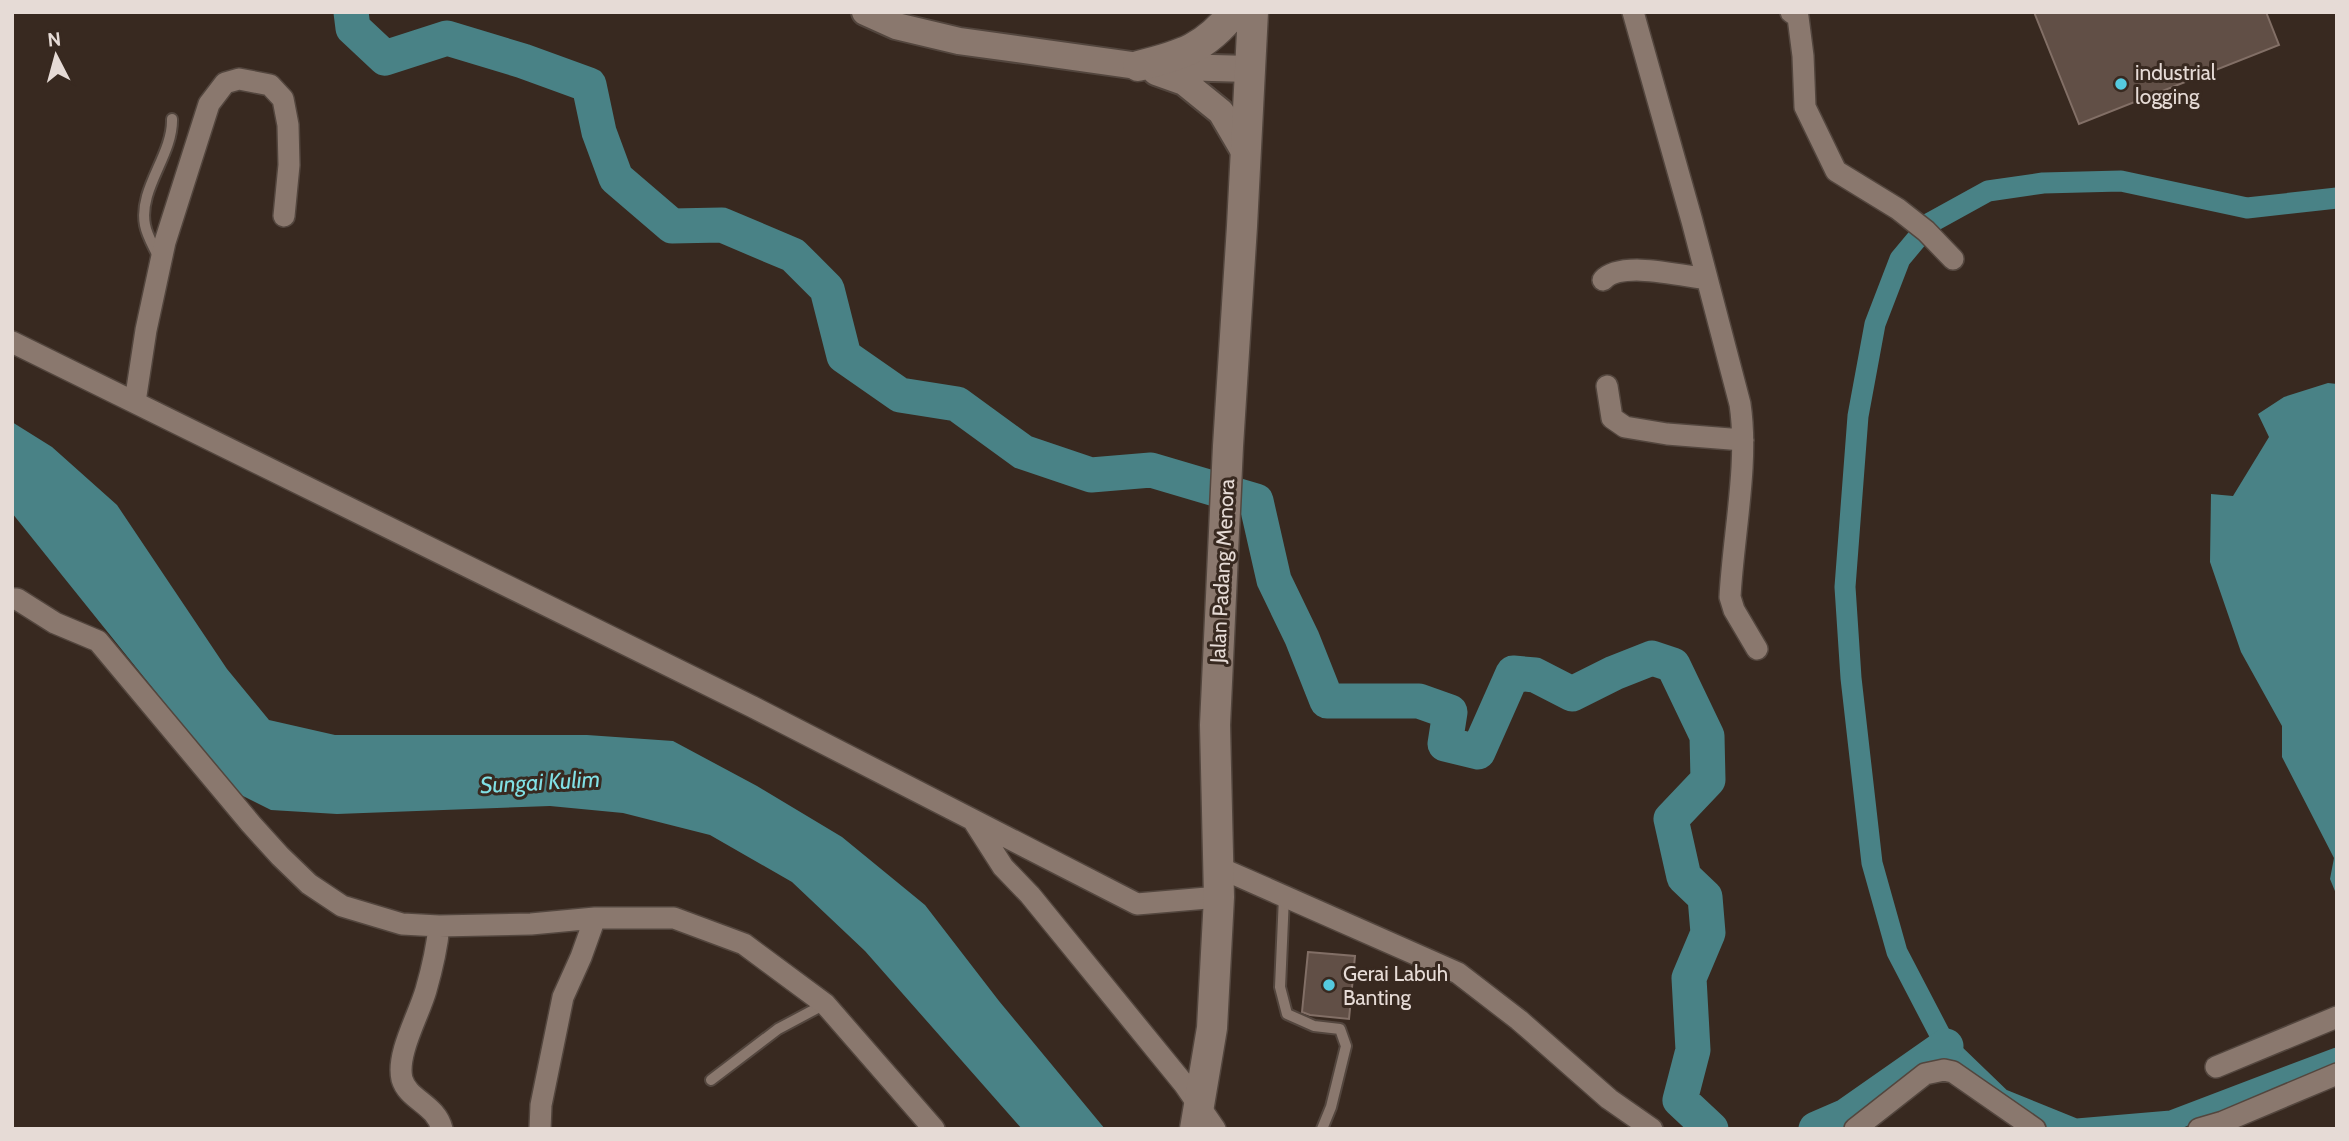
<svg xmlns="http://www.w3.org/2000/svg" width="2349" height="1141" font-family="Cabin,sans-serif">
  <rect width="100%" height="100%" fill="#382920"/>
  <path fill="#498286" d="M2328,383L2337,384V896L2330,879L2334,858L2282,757V726L2241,652L2210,562L2211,494L2233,496L2269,437L2258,414L2284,397Z
    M12,422L52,447L117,505L227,669L269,720L335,735H587L673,741L757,786L842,837L925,905L999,1001L1105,1129H1022L865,951L792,882L710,835L623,813L550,806L337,814L271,810L237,793L12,513Z"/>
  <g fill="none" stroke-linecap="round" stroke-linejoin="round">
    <path stroke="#498286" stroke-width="21" d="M2075,1129L2001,1099L1946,1046L1897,952L1872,863L1851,678L1845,587L1858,416L1875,324L1900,259L1930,223L1988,191L2043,183L2121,181L2247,208L2337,198
      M2077,1129L2171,1121L2337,1058"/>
    <path stroke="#498286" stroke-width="35" d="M351,12L353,28L385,58L447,38L523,61L589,85L599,132L616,178L672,226L722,225L793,255L827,289L844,356L900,395L957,404L1023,452L1091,475L1151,470L1256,501L1274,580L1302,638L1327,701H1419L1450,712L1445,744L1478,752L1513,673L1535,675L1572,694L1614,673L1652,658L1673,665L1707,736L1708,780L1671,819L1684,877L1705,897L1708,933L1689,978L1693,1050L1680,1100L1711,1129
      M1816,1129L1846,1116L1946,1046"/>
  </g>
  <path fill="#614f46" stroke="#826f66" stroke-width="2" d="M2034,12H2266L2279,45L2079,124Z
    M1308,952L1355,956L1349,1019L1310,1015L1302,1012Z"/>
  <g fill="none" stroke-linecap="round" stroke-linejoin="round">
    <g stroke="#53463e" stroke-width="14">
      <path id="service" d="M158,256C154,247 147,236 145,225C138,189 173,155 172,119
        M1284,897L1280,987L1287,1014L1314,1026L1340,1029L1346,1046L1331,1107L1322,1129
        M711,1080L778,1029L825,1004"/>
    </g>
    <g stroke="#53463e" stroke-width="24">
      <path id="minor" d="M1633,12L1692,221L1740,404C1749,463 1733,537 1730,597L1734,610L1757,649
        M1791,12L1798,17L1803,56L1805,107L1836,171L1898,209L1926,231L1953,259
        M1603,280C1621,260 1682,276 1707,279
        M12,342L753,707L1137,904L1219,897
        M1607,386L1612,418L1625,427L1667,434L1743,440
        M135,402L146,330L165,242L209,104L225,83L239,79L270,85L283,99L288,125L289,165L284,216
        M12,599H17L55,623L98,641L251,824L280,856L309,884L342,906L402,924L439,926L531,924L595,918H674L744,944L825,1004L934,1129
        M973,820L1003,867L1030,895L1184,1084L1215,1129
        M1218,867L1458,973L1519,1020L1609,1099L1652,1129
        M439,926C437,948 432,969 426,990C419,1015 396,1054 402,1079C408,1100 436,1104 442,1129
        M2216,1067L2337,1017
        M540,1129L541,1105L563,997L581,957L595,918
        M1855,1129L1925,1074L1944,1070L1953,1072L2035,1129
        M2199,1129L2223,1122L2337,1074"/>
    </g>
    <g stroke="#53463e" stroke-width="30">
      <path id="tertiary" d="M865,12L896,26L959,41L1138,66L1250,69
        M1156,72L1184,82L1221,112L1245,153"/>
    </g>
    <g stroke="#53463e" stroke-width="33">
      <path id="secondary" d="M1138,66C1183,55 1205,48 1234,12
        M1195,1129L1212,1028L1219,897L1215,725L1228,446L1242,226L1253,12"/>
    </g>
    <use href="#service" stroke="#8a786e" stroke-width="10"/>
    <use href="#minor" stroke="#8a786e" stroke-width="21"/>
    <use href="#tertiary" stroke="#8a786e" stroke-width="26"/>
    <use href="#secondary" stroke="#8a786e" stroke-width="30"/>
  </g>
  <g fill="#55cadf" stroke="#382920" stroke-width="2.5">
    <circle cx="2121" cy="84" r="7"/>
    <circle cx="1329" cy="985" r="7"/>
  </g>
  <g text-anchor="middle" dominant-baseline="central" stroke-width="6" stroke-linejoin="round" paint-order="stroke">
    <g font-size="21" fill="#e6dbd6" stroke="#382920" text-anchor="start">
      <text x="2135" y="72">industrial<tspan x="2135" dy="24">logging</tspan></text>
      <text x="1343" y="973">Gerai Labuh<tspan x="1343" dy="24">Banting</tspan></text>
    </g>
    <g font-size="21" fill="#e6dbd6" stroke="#382920">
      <text transform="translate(1222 571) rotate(-87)">Jalan Padang Menora</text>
    </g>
    <g font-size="23" font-style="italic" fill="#81e0e5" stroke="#382920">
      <text transform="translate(540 782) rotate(-3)">Sungai Kulim</text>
    </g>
  </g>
  <rect width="2349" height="1141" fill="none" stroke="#e6dbd6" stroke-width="28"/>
  <g transform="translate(56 56) rotate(354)" stroke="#382920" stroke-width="5" paint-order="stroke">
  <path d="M0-5L12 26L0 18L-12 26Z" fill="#e6dbd6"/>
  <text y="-10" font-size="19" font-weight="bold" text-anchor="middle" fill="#e6dbd6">N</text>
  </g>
</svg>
